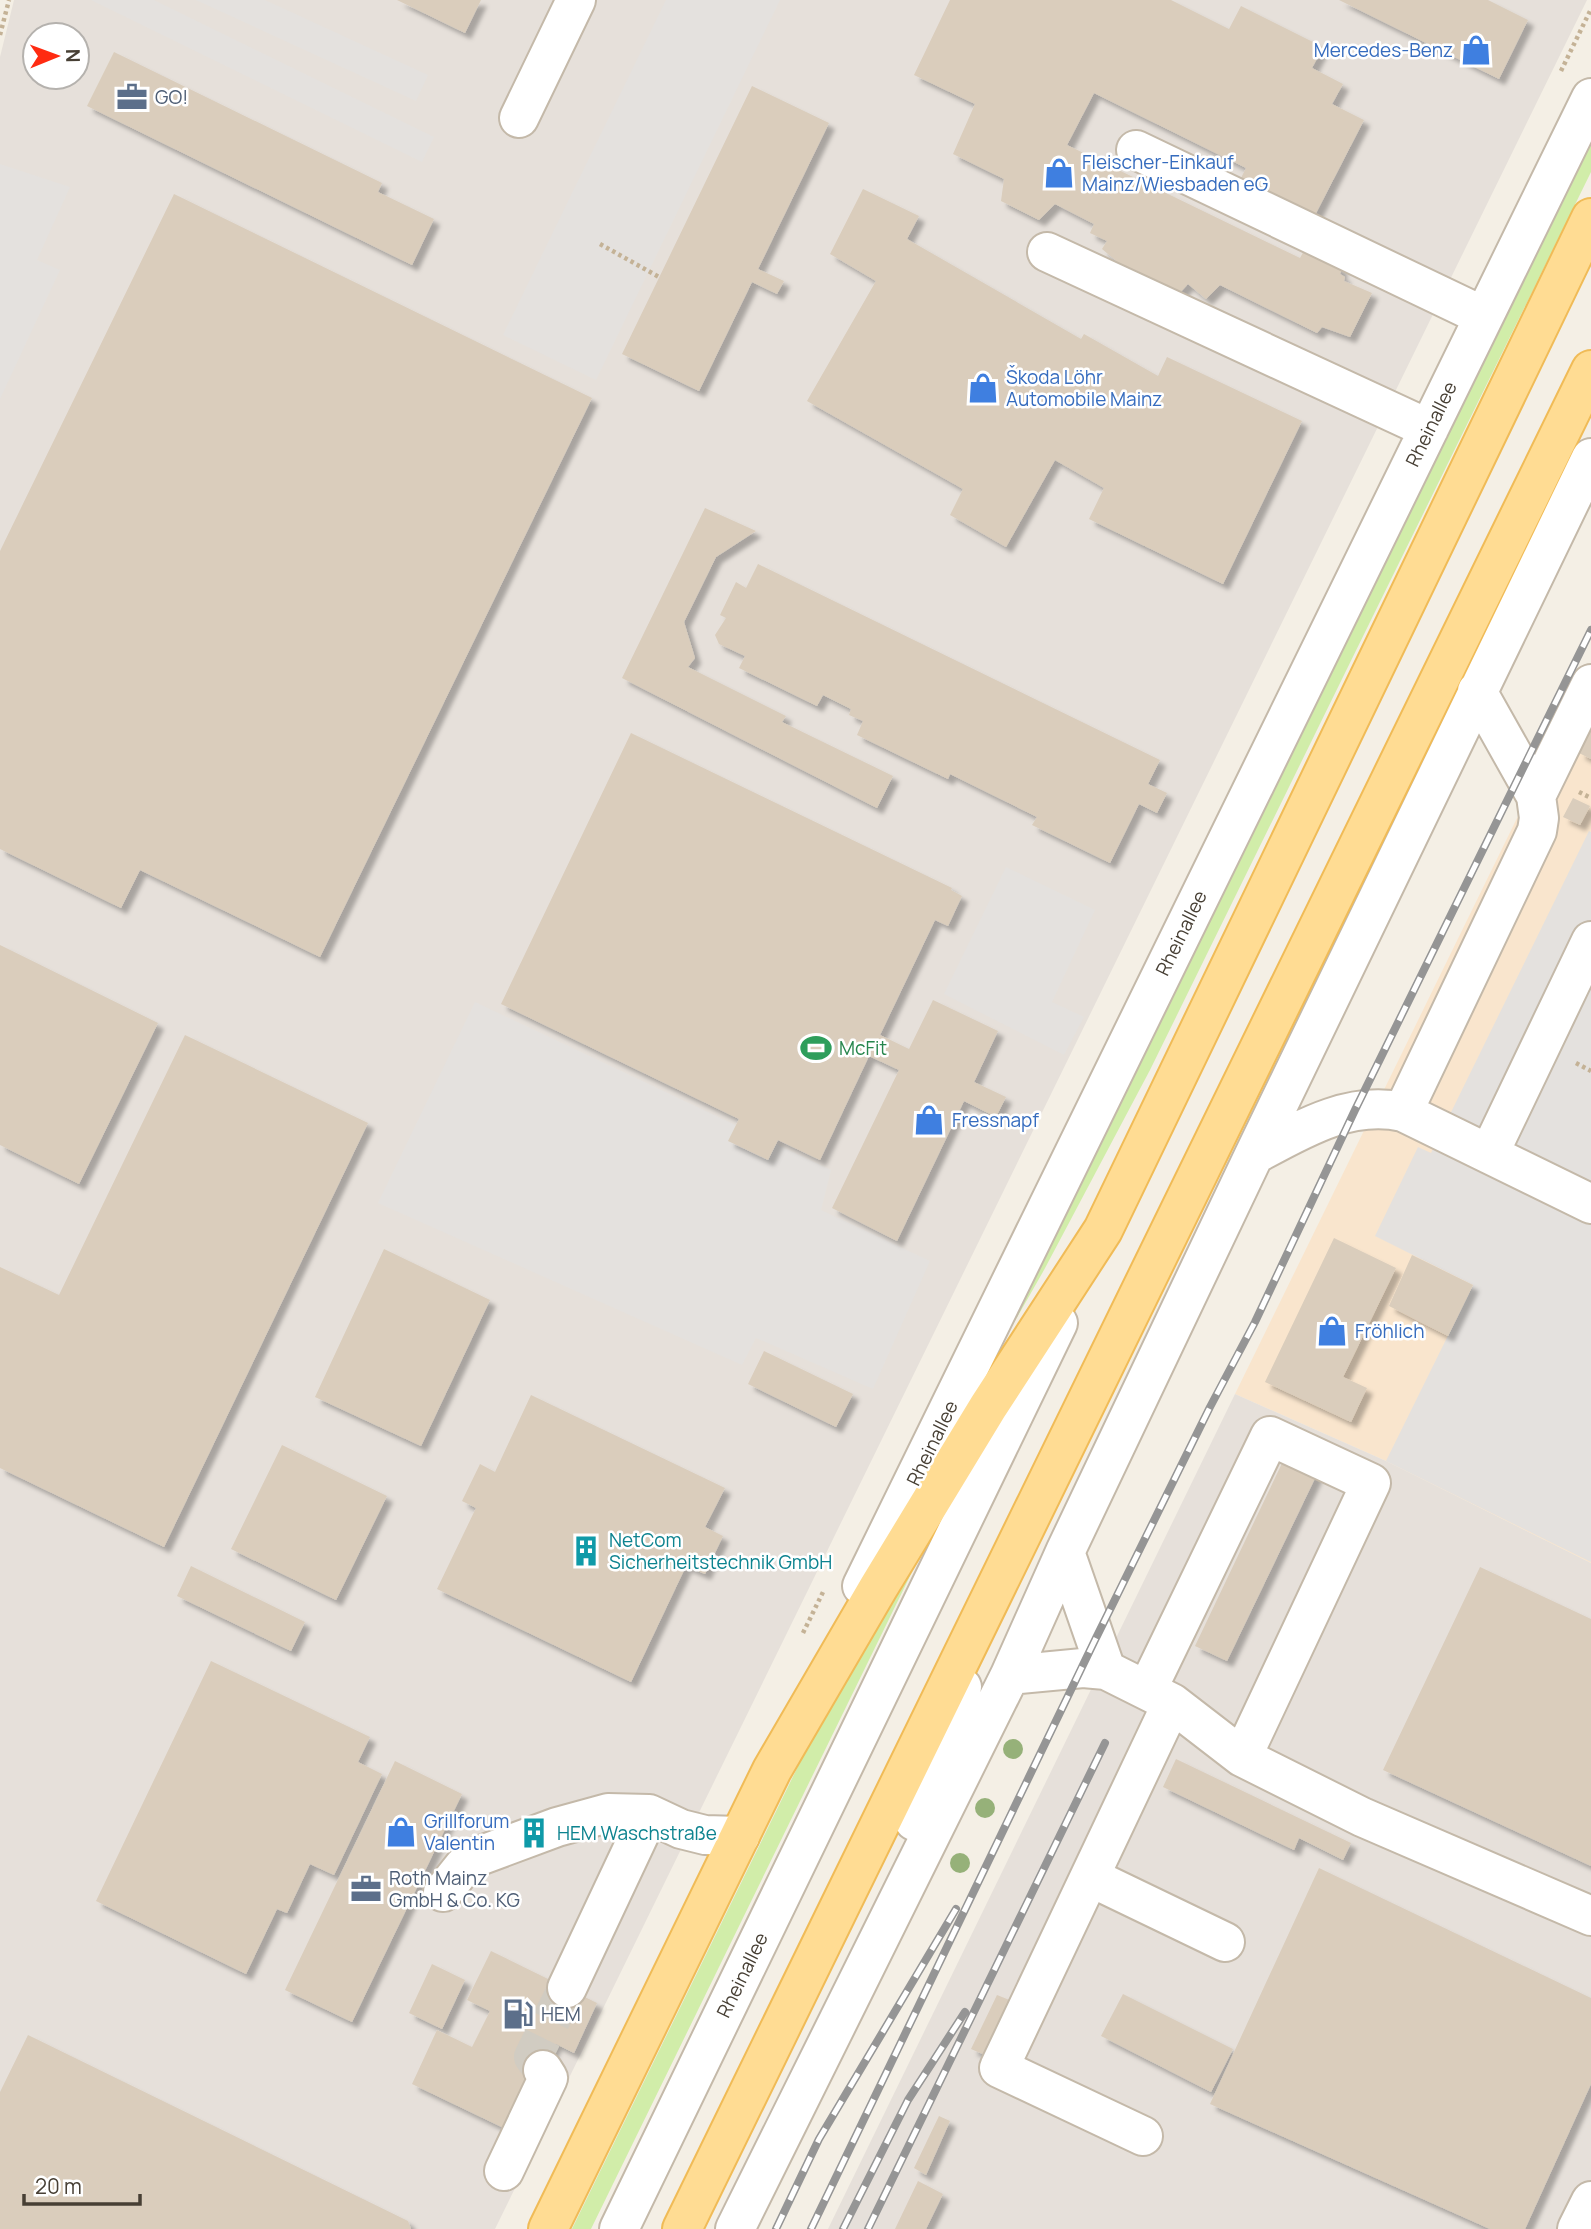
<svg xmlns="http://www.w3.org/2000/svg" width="1591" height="2229" font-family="Manrope,sans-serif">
  <defs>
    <filter id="shadow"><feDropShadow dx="6" dy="6" stdDeviation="2" flood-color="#0004"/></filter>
  </defs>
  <rect width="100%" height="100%" fill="#f4efe5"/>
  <path fill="#f9e5cd" d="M1591,667V1563L1386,1461L1235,1394Z"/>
  <path fill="#e6e0da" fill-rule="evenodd" d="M14,0H1587L495,2229H0V57ZM35,35H77V77H35Z
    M1235,1394L1386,1461L1591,1563V2226L1589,2229H828Z"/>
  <path fill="#d1eda9" d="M1591,133V172L1150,1070L1044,1270L991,1363Z
    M953,1488L591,2229H572L847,1666Z"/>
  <path fill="#e4e1de" d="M91,0H154L434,137L422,162Z
    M196,0H265L428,75L416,101Z
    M666,0H780L596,380L503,335Z
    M0,164L70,187L37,260L60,270L0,399Z
    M1589,831L1591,832V1562L1386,1461L1473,1285L1375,1236L1418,1147L1431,1153Z
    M1006,867L1095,910L1052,1002L1084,1017L1064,1055L944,994Z
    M475,1002L831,1170L821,1210L930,1261L873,1389L756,1338L742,1365L378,1203Z"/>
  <path fill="#dacdbc" filter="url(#shadow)" d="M397,0H481L465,33Z
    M950,0H1171L1229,29L1241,6L1323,47L1312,68L1343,84L1332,104L1364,120L1313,219L1241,178L1246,168L1094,93L1067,145L1300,258L1305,249L1342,268L1340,274L1345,277L1344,281L1372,293L1350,337L1322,327L1317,333L1220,285L1206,299L1188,284L1175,298L1143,283L1102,249L1107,241L1090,233L1094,224L1055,204L1039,220L1001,201L1004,179L953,154L975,104L914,75Z
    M1339,0H1488L1528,20L1499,79Z
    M114,52L382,183L378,192L434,219L412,265L87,106Z
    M752,86L829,123L758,269L784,281L777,294L752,282L699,391L622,354Z
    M863,189L919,216L907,239L1081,339L1084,334L1158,376L1167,357L1302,421L1223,584L1089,519L1104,488L1055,460L1006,547L950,515L963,489L807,401L876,281L830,254Z
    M174,194L592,398L320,957L140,870L121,908L0,849V551Z
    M705,508L756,531L716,557L684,622L695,658L688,667L786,716L782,722L893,776L877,808L622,678Z
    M758,564L1160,760L1148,784L1167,793L1157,813L1139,804L1110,863L1032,825L1037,817L950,774L948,779L857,735L863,721L849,715L851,709L823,695L817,706L739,668L745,656L719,644L715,635L726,618L720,615L736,582L746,588Z
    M1591,729V759L1579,753Z
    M631,733L952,888L951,890L962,896L948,926L935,920L880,1035L909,1049L933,1000L998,1031L974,1082L1006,1097L996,1117L964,1101L897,1241L832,1208L899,1070L869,1056L820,1160L778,1140L768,1160L728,1141L739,1119L501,1004Z
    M1573,798L1590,806L1580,825L1563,817Z
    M0,945L158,1023L79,1184L0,1145Z
    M185,1035L368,1123L164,1547L0,1468V1267L59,1295Z
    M1334,1238L1396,1268L1343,1377L1367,1388L1351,1422L1265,1382Z
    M384,1249L490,1300L421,1446L315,1397Z
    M1412,1255L1473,1285L1448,1336L1389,1306Z
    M764,1351L853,1394L836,1427L748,1384Z
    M531,1395L725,1488L705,1527L723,1536L705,1574L686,1566L631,1682L437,1589L476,1508L462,1501L480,1464L495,1472Z
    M282,1445L387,1496L336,1600L231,1549Z
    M1285,1457L1318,1472L1227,1661L1195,1646Z
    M191,1566L305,1622L291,1651L177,1596Z
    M1480,1567L1591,1619V1866L1383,1770Z
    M211,1661L370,1737L358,1762L382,1774L334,1875L310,1864L287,1913L277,1909L246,1974L96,1901Z
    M1176,1759L1351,1843L1343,1860L1299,1838L1294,1850L1163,1787Z
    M395,1761L462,1794L352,2022L285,1990Z
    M1319,1868L1591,1998V2084L1525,2229H1490L1210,2104Z
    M491,1951L597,2003L574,2053L556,2044L510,2131L412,2084L437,2030L472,2047L490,2011L467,2000Z
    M432,1964L465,1980L442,2029L409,2013Z
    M1123,1994L1233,2049L1211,2092L1101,2036Z
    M997,1995L1012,2001L985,2055L971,2049Z
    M28,2035L408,2221L411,2229H0V2092Z
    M939,2116L950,2121L926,2175L914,2168Z
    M918,2181L943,2194L926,2229H895Z"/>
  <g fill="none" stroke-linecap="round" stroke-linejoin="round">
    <path stroke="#d1ccc2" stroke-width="38" stroke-dasharray="38 19" stroke-linecap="butt" d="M543,2070L533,2057L567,1988"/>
    <g stroke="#c4b9a9" stroke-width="42">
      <path id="minor" d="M519,118L576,0
        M1136,150L1483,316
        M1047,252L1429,429
        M1536,796L1591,684
        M1403,1112L1537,831L1539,818L1536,796L1477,691
        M1489,1154L1591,941
        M1254,1155C1300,1130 1349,1100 1403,1112L1591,1204
        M1065,1552L1106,1670
        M862,1586L1591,98
        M1010,1675L1083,1668L1106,1670L1172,1703L1242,1757L1362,1817L1591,1916
        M1147,1690L1270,1436L1371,1483L1242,1757
        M914,1821L962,1687
        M1090,1877L1225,1942
        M443,1892L463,1867L479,1856L557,1827L608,1813L649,1814L681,1829L705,1835L740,1836
        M567,1988L649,1814
        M1143,2136L999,2068L1172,1703
        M504,2171L548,2078L543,2070
        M619,2229L1058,1323
        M735,2229L1010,1675L1065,1552L1254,1155L1591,458
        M1577,2229L1591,2201"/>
    </g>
    <g stroke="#f0bb57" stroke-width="42">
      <path id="major" d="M548,2229L772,1770L878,1588L988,1407L1103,1230L1591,218
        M682,2229L1591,370"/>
    </g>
    <path stroke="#c4b296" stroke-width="4.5" stroke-dasharray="3.5 3.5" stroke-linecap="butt" d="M0,35L9,0
      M1561,71L1591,9
      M600,244L659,277
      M1579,792L1591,798
      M1576,1063L1591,1071
      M803,1633L824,1590"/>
    <use href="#minor" stroke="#fff" stroke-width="38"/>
    <use href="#major" stroke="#ffdc93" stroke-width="38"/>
    <g stroke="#959595" stroke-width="8">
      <path id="rail" d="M776,2229L819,2139L956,1909
        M811,2229L1095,1640L1210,1407L1255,1322L1355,1110L1591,630
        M843,2229L908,2100L965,2012
        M868,2229L1105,1743"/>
    </g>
    <use href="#rail" stroke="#fff" stroke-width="5" stroke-dasharray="16" stroke-linecap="butt"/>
  </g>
  <g fill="#96b179">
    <circle cx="1013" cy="1749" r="10"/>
    <circle cx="985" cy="1808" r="10"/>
    <circle cx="960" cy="1863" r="10"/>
  </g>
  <defs>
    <g id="shop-bare" transform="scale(2.415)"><path d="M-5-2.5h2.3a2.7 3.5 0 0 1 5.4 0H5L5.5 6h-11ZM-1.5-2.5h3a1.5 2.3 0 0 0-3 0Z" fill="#3f7fe0" stroke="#fff" stroke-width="2.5" paint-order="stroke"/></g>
    <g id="office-bare" transform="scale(2.415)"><path d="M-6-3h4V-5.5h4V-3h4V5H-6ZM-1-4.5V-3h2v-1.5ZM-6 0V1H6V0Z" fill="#5c6f8a" stroke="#fff" stroke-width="2.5" paint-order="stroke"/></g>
    <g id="stadium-bare" transform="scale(2.415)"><path d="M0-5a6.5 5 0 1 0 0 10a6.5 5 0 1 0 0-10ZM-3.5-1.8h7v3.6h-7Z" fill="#2e9e5b" stroke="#fff" stroke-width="2.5" paint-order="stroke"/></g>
    <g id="building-bare" transform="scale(2.415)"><path d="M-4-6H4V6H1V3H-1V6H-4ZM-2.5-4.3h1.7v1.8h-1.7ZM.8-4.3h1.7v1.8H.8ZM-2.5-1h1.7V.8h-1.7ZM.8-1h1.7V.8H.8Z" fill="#0f9aa8" stroke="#fff" stroke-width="2.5" paint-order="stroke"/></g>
    <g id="fuel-bare" transform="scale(2.415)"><path d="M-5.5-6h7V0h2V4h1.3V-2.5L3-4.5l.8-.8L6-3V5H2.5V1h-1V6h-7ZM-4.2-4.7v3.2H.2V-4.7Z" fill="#5c6f8a" stroke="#fff" stroke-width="2.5" paint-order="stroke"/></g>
  </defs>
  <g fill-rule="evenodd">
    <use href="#shop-bare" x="1476" y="50"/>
    <use href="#office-bare" x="132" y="97"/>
    <use href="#shop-bare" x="1059" y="173"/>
    <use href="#shop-bare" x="983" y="388"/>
    <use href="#stadium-bare" x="816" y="1048"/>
    <use href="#shop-bare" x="929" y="1120"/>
    <use href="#shop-bare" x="1332" y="1331"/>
    <use href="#building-bare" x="586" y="1551"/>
    <use href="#shop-bare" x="401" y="1832"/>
    <use href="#building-bare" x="534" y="1833"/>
    <use href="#office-bare" x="366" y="1889"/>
    <use href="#fuel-bare" x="518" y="2014"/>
  </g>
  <g text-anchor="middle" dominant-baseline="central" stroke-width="5" stroke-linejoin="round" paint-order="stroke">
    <g font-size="19" fill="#366cbe" stroke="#fff" text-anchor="start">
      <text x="1453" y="50" text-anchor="end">Mercedes-Benz</text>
      <text x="1082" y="162">Fleischer-Einkauf<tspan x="1082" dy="22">Mainz/Wiesbaden eG</tspan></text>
      <text x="1006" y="377">Škoda Löhr<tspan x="1006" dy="22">Automobile Mainz</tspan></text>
      <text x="952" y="1120">Fressnapf</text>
      <text x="1355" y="1331">Fröhlich</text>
      <text x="424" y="1821">Grillforum<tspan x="424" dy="22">Valentin</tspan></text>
    </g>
    <g font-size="19" fill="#4e5e75" stroke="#fff" text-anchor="start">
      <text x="155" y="97">GO!</text>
      <text x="389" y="1878">Roth Mainz<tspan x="389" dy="22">GmbH &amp; Co. KG</tspan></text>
      <text x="541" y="2014">HEM</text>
    </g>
    <g font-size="19" fill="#473f34" stroke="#fff">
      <text transform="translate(1431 424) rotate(-64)">Rheinallee</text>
      <text transform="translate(1181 933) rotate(-64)">Rheinallee</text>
      <text transform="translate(932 1443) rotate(-64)">Rheinallee</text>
      <text transform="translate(742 1975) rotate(-64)">Rheinallee</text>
    </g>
    <g font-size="19" fill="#27864d" stroke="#fff" text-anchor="start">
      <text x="839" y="1048">McFit</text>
    </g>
    <g font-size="19" fill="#0d838f" stroke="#fff" text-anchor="start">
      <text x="609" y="1540">NetCom<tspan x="609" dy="22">Sicherheitstechnik GmbH</tspan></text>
      <text x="557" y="1833">HEM Waschstraße</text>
    </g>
  </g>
  <g transform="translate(56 56) rotate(89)"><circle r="33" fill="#ffffff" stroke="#b5b2ae" stroke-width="2"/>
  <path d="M0-5L12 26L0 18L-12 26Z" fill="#ff2b11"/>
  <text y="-10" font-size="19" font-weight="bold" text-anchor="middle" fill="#473f34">N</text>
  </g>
  <path d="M24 2194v10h116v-10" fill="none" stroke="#473f34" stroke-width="3.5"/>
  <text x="35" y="2194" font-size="21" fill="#473f34" stroke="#ffffff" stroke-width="5" paint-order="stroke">20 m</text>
</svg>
